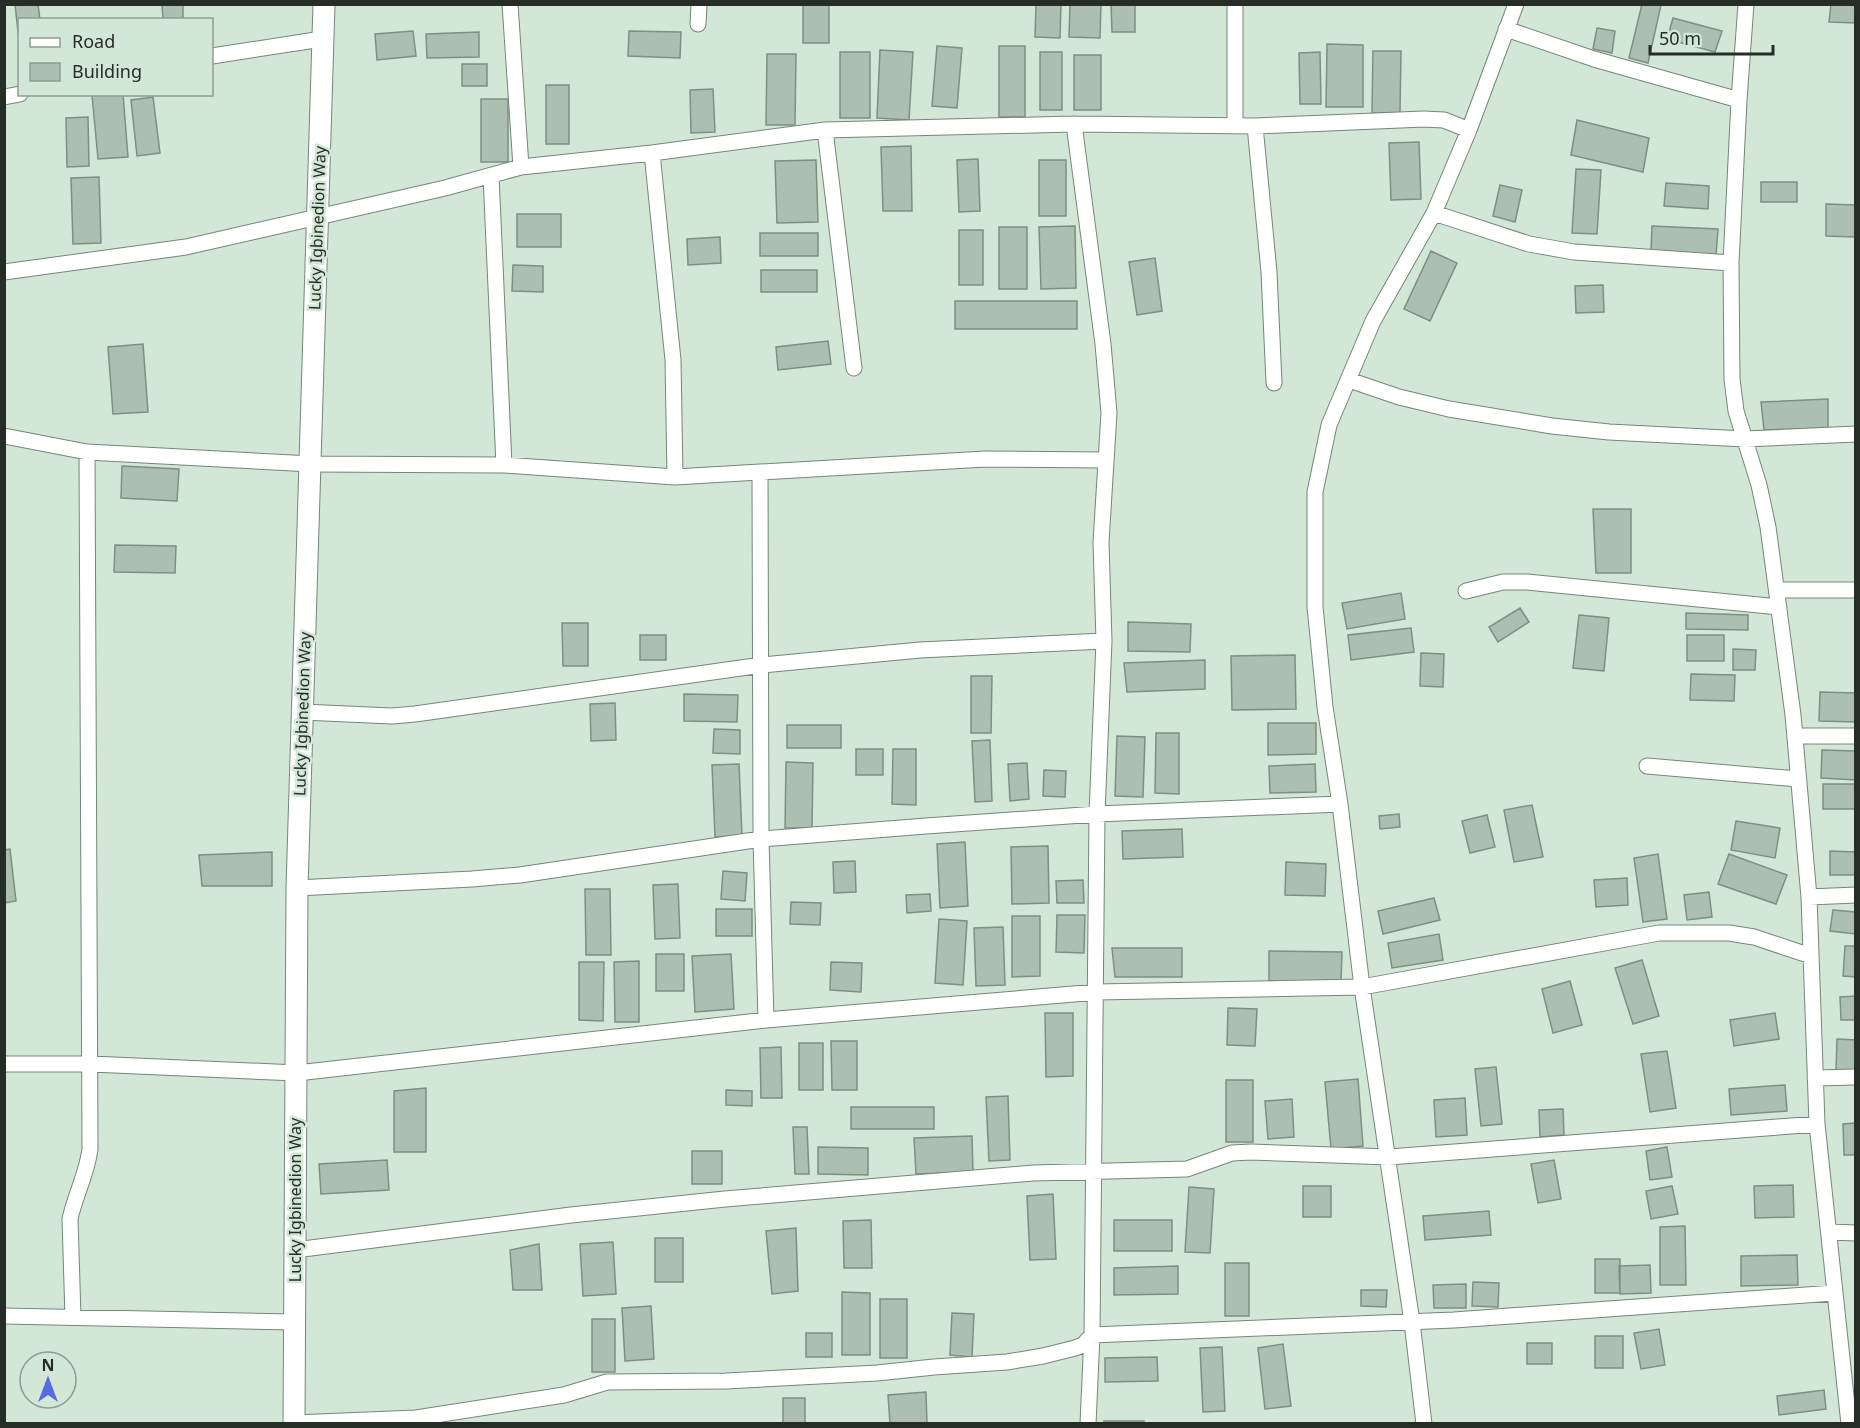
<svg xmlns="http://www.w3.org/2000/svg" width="1860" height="1428" font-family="'Noto Sans',sans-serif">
  <rect width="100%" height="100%" fill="#d3e7d7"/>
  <path fill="#acbfb0" stroke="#7d9081" stroke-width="1.5" d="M15,4H38L40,20H20V51Z
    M162,4H183V20H163Z
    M803,4H829V43H803Z
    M1036,4H1061L1060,38L1035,37Z
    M1070,4H1101L1100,38L1069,37Z
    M1111,4H1135V32H1112Z
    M1642,4L1661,5L1648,63L1629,58Z
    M1831,4H1856V23L1829,22Z
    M1673,18L1722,31L1715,52L1667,39Z
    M1597,28L1615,31L1612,53L1593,49Z
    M413,31L416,56L377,60L375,34Z
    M629,31L681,32L680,58L628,56Z
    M479,32V57L427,58L426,34Z
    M1327,44L1363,45V107H1326Z
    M937,46L962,48L957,108L932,106Z
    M999,46H1025V117H999Z
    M880,50L913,52L909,120L877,118Z
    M1373,51H1401L1400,113H1372Z
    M840,52H870V118H840Z
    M1040,52H1062V110H1040Z
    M1320,52L1321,104H1300L1299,53Z
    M767,54H796L795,125H766Z
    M1074,55H1101V110H1074Z
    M462,64H487V86H462Z
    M546,85H569V144H546Z
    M713,89L715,132L691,133L690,90Z
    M123,94L128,157L98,159L92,95Z
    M153,97L160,153L137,156L131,100Z
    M481,99H508V162H481Z
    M88,117L89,166L67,167L66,118Z
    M1577,120L1649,138L1643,172L1571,155Z
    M1419,142L1421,199L1391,200L1389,143Z
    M911,146L912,211H883L881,147Z
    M978,159L980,211L959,212L957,160Z
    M816,160L818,222L777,223L775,161Z
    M1039,160H1066V216H1039Z
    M1576,169L1601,170L1597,234L1572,233Z
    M99,177L101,243L73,244L71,178Z
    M1761,182H1797V202H1761Z
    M1666,183L1709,186L1708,209L1664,206Z
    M1500,185L1522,190L1515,222L1493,216Z
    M1826,204L1856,205V237L1826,236Z
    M517,214H561V247H517Z
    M1075,226L1076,288L1041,289L1039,227Z
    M1652,226L1718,229L1716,255L1651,251Z
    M999,227H1027V289H999Z
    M959,230H983V285H959Z
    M760,233H818V256H760Z
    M720,237L721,263L688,265L687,239Z
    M1431,251L1457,263L1430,321L1404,309Z
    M1155,258L1162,311L1137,315L1129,262Z
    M513,265L543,266V292L512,291Z
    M761,270H817V292H761Z
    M1603,285L1604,312L1576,313L1575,286Z
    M955,301H1077V329H955Z
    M828,341L831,364L778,370L776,347Z
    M143,344L148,412L113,414L108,347Z
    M1828,399V428L1764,430L1761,402Z
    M122,466L179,469L177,501L121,498Z
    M1593,509H1631V573H1596Z
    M115,545L176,546L175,573L114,572Z
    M1401,593L1405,619L1347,629L1342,603Z
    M1520,608L1529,622L1498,642L1489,627Z
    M1686,613L1748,615V630L1686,629Z
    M1579,615L1609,618L1604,671L1573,668Z
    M1128,622L1191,624L1190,652L1128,651Z
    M562,623H588V666H563Z
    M1411,628L1414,652L1351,660L1348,635Z
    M640,635H666V660H640Z
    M1687,635H1724V661H1687Z
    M1733,649L1756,650L1755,670H1733Z
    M1421,653L1444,654L1443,687L1420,686Z
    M1295,655L1296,709L1232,710L1231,656Z
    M1205,660V689L1127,692L1124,663Z
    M1691,674L1735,675L1734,701L1690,700Z
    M971,676H992L991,733H971Z
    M1820,692L1856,693V722L1819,721Z
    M684,694L738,695L737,722L684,721Z
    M615,703L616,740L591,741L590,704Z
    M1268,723H1316V754L1268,755Z
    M787,725H841V748H787Z
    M714,729L740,730V754L713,753Z
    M1156,733H1179V794L1155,793Z
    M1117,736L1145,737L1143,797L1115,796Z
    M990,740L992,801L975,802L972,741Z
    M856,749H883V775H856Z
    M893,749H916V805L892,804Z
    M1822,750L1856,751V780L1821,778Z
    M786,762L813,763L812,828H785Z
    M1027,763L1029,799L1010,801L1008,764Z
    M739,764L742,836L715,837L712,765Z
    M1315,764L1316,792L1270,793L1269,766Z
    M1044,770L1066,771L1065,797L1043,796Z
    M1823,784H1856V809H1823Z
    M1532,805L1543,857L1514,862L1504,810Z
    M1399,814L1400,827L1380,829L1379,816Z
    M1487,815L1495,847L1470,853L1462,821Z
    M1736,821L1780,828L1775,858L1731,850Z
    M1182,829L1183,857L1123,859L1122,831Z
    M965,842L968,906L940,908L937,844Z
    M1048,846L1049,903L1012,904L1011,847Z
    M10,849L16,901L4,903V850Z
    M1830,851L1856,852V875H1830Z
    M272,852V886H202L199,855Z
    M1658,854L1667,919L1643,922L1634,858Z
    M1729,854L1787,875L1776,904L1718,884Z
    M855,861L856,892L834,893L833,862Z
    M1286,862L1326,864L1325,896L1285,895Z
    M723,871L747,873L745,901L721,899Z
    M1627,878L1628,905L1596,907L1594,880Z
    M1083,880L1084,903H1057L1056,881Z
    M678,884L680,938L655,939L653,885Z
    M585,889H610L611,955H586Z
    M1709,892L1712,917L1687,920L1684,895Z
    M930,894L931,911L907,913L906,895Z
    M1434,898L1440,920L1383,934L1378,911Z
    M791,902L821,903L820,925L790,924Z
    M716,909H752V936H716Z
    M1833,910L1856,912V934L1830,931Z
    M1057,915H1085L1084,953L1056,952Z
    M1012,916H1040V976L1012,977Z
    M939,919L967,921L963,985L935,983Z
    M1003,927L1005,985L976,986L974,928Z
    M1439,934L1443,960L1392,968L1388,943Z
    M1845,946H1856V977L1843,976Z
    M1112,948H1182V977H1115Z
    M1269,951L1342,952L1341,982L1269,981Z
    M656,954H684V991H656Z
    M731,954L734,1009L695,1012L692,956Z
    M1642,960L1659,1016L1633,1024L1615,968Z
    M639,961V1022H615L614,962Z
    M579,962H604L603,1021L579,1020Z
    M831,962L862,963L861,992L830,990Z
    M1570,981L1582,1025L1553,1033L1542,989Z
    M1856,996V1020H1841L1840,997Z
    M1228,1008L1257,1009L1255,1046L1227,1045Z
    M1045,1013H1073V1076L1046,1077Z
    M1775,1013L1779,1039L1734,1046L1730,1020Z
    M1837,1039L1856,1040V1072L1836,1071Z
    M831,1041H857V1090H832Z
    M799,1043H823V1090H799Z
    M781,1047L782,1098H761L760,1048Z
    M1667,1051L1676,1108L1650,1112L1641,1054Z
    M1496,1067L1502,1124L1481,1126L1475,1069Z
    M1358,1079L1363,1146L1331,1149L1325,1082Z
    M1226,1080H1253V1142H1226Z
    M1785,1085L1787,1111L1731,1115L1729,1089Z
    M426,1088V1152H394V1091Z
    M726,1090L752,1091V1106L726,1105Z
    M1008,1096L1010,1160L989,1161L986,1097Z
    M1465,1098L1467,1135L1436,1137L1434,1100Z
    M1292,1099L1294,1137L1268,1139L1265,1101Z
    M851,1107H934V1129H851Z
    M1563,1109L1564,1135L1540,1137L1539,1110Z
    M1856,1123V1155H1844L1843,1124Z
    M793,1127H807L809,1174H795Z
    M972,1136L973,1172L916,1174L914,1138Z
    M818,1147L868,1148V1175L818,1174Z
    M1667,1147L1672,1177L1650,1180L1646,1151Z
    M692,1151H722V1184H692Z
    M387,1160L389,1190L321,1194L319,1164Z
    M1554,1160L1561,1199L1538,1203L1531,1164Z
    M1793,1185L1794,1217L1755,1218L1754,1186Z
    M1303,1186H1331V1217H1303Z
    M1672,1186L1678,1214L1651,1219L1646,1191Z
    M1189,1187L1214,1189L1210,1253L1185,1252Z
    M1053,1194L1056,1259L1030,1260L1027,1196Z
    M1489,1211L1491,1235L1425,1240L1423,1216Z
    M871,1220L872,1268H844L843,1221Z
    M1114,1220H1172V1251H1114Z
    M1685,1226L1686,1285H1660V1227Z
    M796,1228L798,1291L772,1294L766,1231Z
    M655,1238H683V1282H655Z
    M613,1242L616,1294L583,1296L580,1244Z
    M539,1244L542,1290H513L510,1250Z
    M1797,1255L1798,1285L1741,1286V1256Z
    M1595,1259H1620V1293H1595Z
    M1225,1263H1249V1316H1225Z
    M1650,1265L1651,1293L1620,1294L1619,1266Z
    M1178,1266V1294L1114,1295V1268Z
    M1473,1282L1499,1283L1498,1307L1472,1306Z
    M1466,1284V1308H1434L1433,1285Z
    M1361,1290H1387L1386,1307L1361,1306Z
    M842,1292L870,1293V1355H842Z
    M880,1299H907V1358H880Z
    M651,1306L654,1359L625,1361L622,1308Z
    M952,1313L974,1314L972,1357L950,1355Z
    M592,1319H615V1372H592Z
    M1659,1329L1665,1365L1641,1369L1634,1333Z
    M806,1333H832V1357H806Z
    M1595,1336H1623V1368H1595Z
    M1527,1343H1552V1364H1527Z
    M1283,1344L1291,1406L1265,1409L1258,1348Z
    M1222,1347L1225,1411L1203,1412L1200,1348Z
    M1157,1357L1158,1381L1105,1382V1358Z
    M1824,1390L1826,1409L1779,1415L1777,1396Z
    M926,1392L927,1424H890L888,1395Z
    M783,1398H805V1424H783Z
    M1104,1421H1144V1424H1104Z"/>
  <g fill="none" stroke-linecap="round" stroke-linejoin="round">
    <g stroke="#748778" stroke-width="17">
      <path id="street" d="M510,4L521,167
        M1235,4V125
        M1746,4L1739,100L1731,263L1732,379L1736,411L1759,485L1768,527L1793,715L1809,897L1817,1124L1849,1424
        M698,24L699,4
        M1506,29L1594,59L1739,100
        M212,56L322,39
        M4,97L20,94
        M1074,124L1103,344L1109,413L1101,542L1104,641L1097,814L1092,1335L1088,1424
        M1255,126L1269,272L1274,383
        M825,130L854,368
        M652,153L673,360L675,477
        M491,176L504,465
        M1434,213L1529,244L1574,252L1731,263
        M4,272L186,247L445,188L521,167L652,153L825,130L1074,124L1255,126L1424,119L1444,120L1469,130
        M1349,380L1399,397L1449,409L1552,426L1609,432L1745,439L1856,434
        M4,436L87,452L311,464L504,465L675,477L985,459L1105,460
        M760,473L761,839L766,1020
        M1777,590H1856
        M1466,591L1503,582H1527L1779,607
        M302,712L392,716L415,714L762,665L920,650L1104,641
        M1795,736H1856
        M1647,766L1798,779
        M297,888L472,879L520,875L761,839L926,826L1097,814L1340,804
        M1809,897L1856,895
        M4,1064H91L297,1073L766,1020L1097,992L1362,987L1659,933H1729L1754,937L1811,956
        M1815,1078L1856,1077
        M1829,1232L1856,1233
        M295,1250L571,1215L725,1199L1033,1173L1187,1169L1232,1153L1251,1152L1389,1157L1817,1124
        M4,1316L294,1322
        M73,1317L70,1219C75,1195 87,1174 90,1149L87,452
        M294,1423L416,1418L564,1395L607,1382L726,1381L877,1373L934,1367L1007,1362L1043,1356L1075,1348L1083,1345L1092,1335L1454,1320L1834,1293
        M1424,1424L1412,1322L1362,987L1340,804L1325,707L1315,607V492L1329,425L1373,321L1434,213L1469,130L1516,4"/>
    </g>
    <g stroke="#748778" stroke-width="23">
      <path id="secondary" d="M294,1424L297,888L324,4"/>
    </g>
    <use href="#street" stroke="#fff" stroke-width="15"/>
    <use href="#secondary" stroke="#fff" stroke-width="21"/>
  </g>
  <g text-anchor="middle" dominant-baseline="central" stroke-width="5" stroke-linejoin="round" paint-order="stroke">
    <g font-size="16" fill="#262d27" stroke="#d3e7d7">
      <text transform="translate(317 228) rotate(-88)">Lucky Igbinedion Way</text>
      <text transform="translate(302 714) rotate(-88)">Lucky Igbinedion Way</text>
      <text transform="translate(295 1200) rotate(-90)">Lucky Igbinedion Way</text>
    </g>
  </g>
  <rect width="1860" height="1428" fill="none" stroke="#262d27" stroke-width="12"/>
  <rect x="18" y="18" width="195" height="78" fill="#d3e7d7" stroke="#8e9d91" stroke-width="1.5"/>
  <rect x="30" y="38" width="30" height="9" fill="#ffffff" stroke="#8e9d91" stroke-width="1.5"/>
  <text x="72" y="48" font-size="18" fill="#262d27">Road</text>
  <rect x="30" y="63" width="30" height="18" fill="#acbfb0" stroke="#8e9d91" stroke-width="1.5"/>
  <text x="72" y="78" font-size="18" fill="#262d27">Building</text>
  <g transform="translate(48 1380)"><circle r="28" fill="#d3e7d7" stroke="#8e9d91" stroke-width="1.5"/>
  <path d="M0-4.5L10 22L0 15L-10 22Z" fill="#586be2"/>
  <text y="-9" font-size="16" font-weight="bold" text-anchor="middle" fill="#262d27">N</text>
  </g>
  <path d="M1650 45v9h123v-9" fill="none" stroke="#262d27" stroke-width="3"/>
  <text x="1659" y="45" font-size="18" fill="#262d27" stroke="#d3e7d7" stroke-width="4.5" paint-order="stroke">50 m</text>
</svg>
